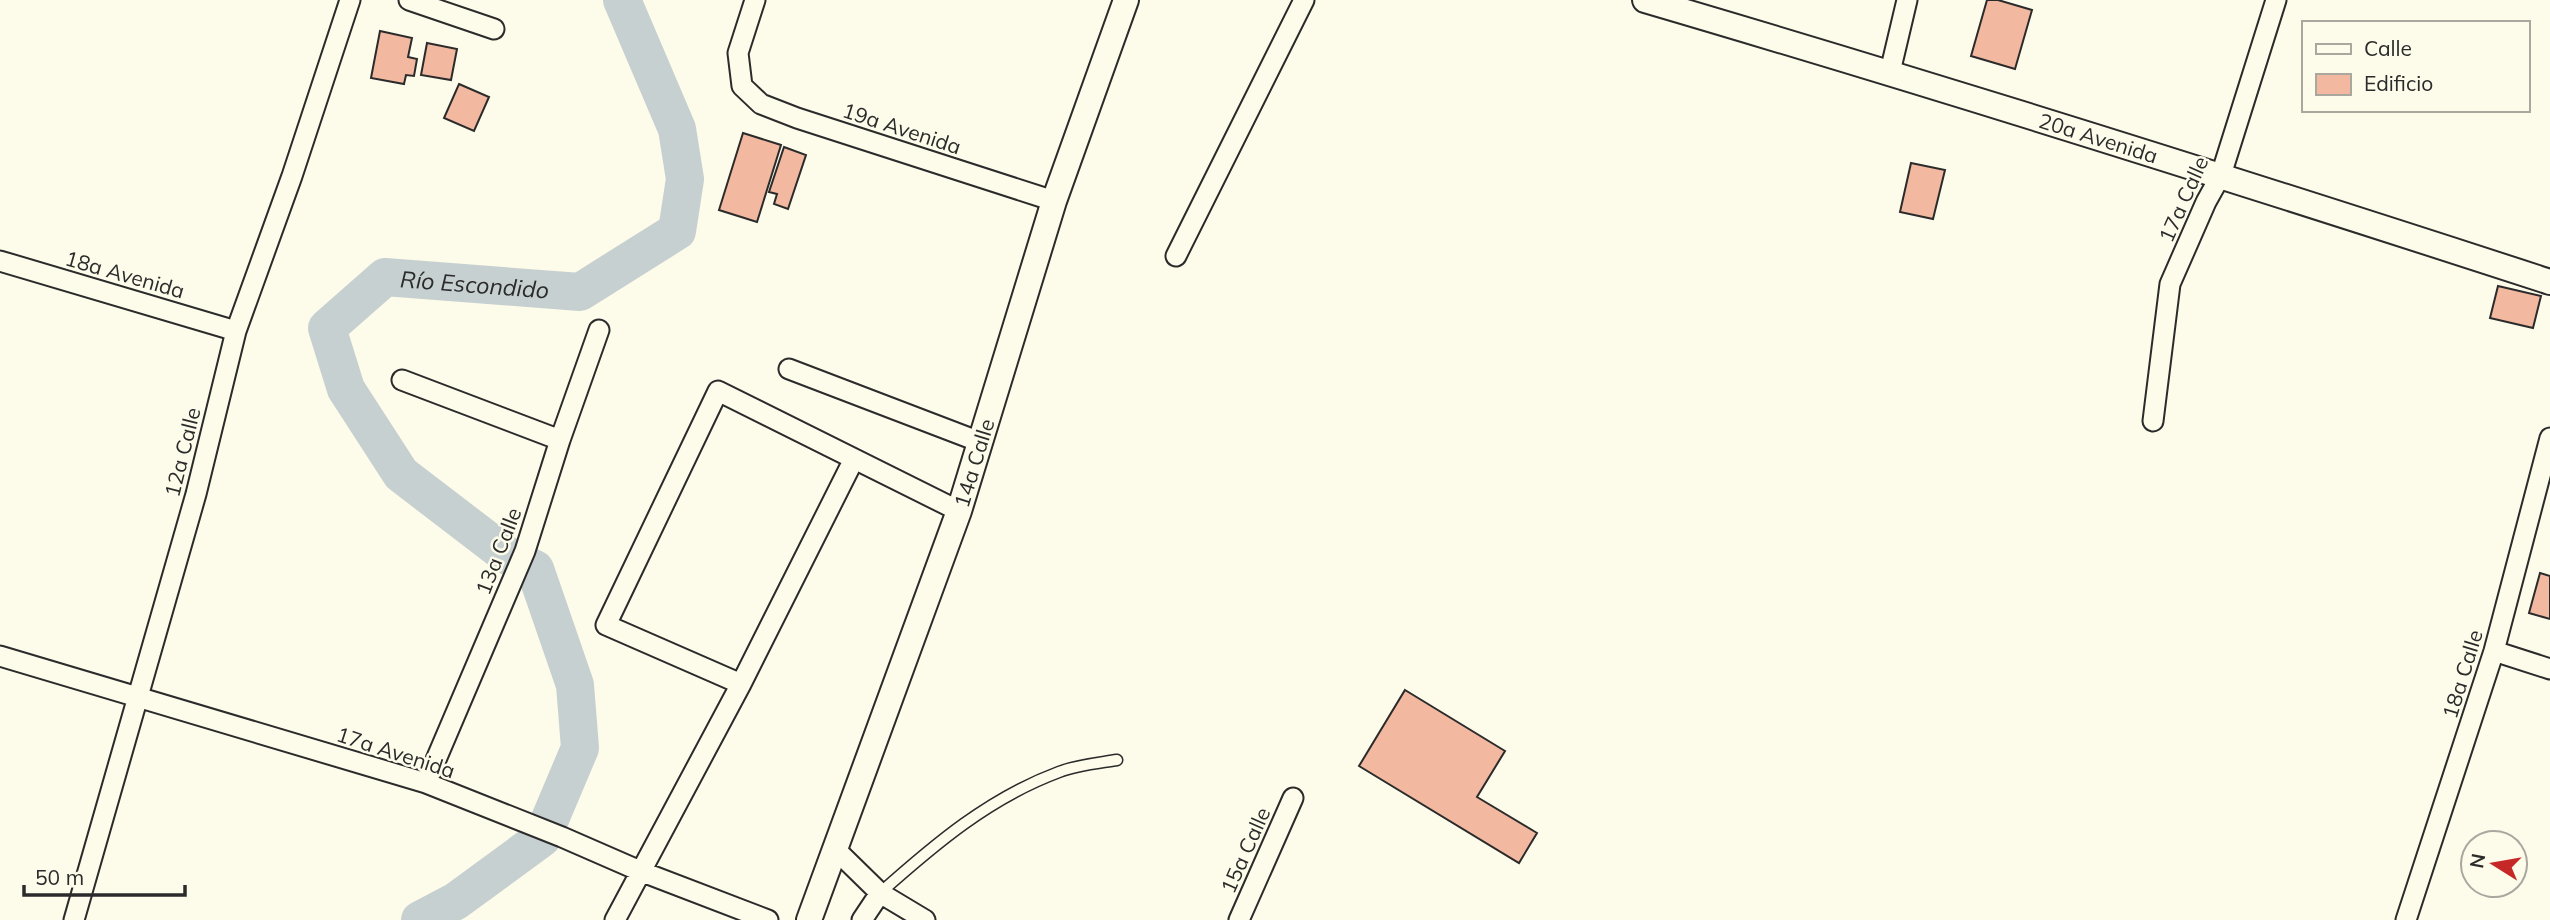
<svg xmlns="http://www.w3.org/2000/svg" width="2550" height="920" font-family="Mulish,sans-serif">
  <rect width="100%" height="100%" fill="#fdfbea"/>
  <g fill="none" stroke-linecap="round" stroke-linejoin="round">
    <path stroke="#c7d0d0" stroke-width="38" id="s1" d="M420,920L456,901L542,838L580,748L575,685L535,569L508,556L401,474L346,389L327,328L385,277L580,292L677,231L685,179L677,129L622,0"/>
  </g>
  <path fill="#f2b8a0" stroke="#2b2b2b" stroke-width="2" d="M1987,0H1998L2032,10L2015,69L1971,56Z
    M380,31L412,38L408,57L417,59L414,76L406,75L404,84L371,78Z
    M427,43L457,49L451,80L421,75Z
    M459,84L489,97L474,131L444,118Z
    M743,133L781,145L757,222L719,210Z
    M784,147L806,155L788,209L774,204L777,194L769,192Z
    M1911,163L1945,170L1933,219L1900,212Z
    M2498,286L2541,296L2533,328L2490,318Z
    M2540,573L2550,576V619L2529,613Z
    M1405,690L1505,751L1477,797L1537,833L1519,863L1359,766Z"/>
  <g fill="none" stroke-linecap="round" stroke-linejoin="round">
    <g stroke="#2b2b2b" stroke-width="13">
      <path id="service" d="M880,893C935,844 989,798 1059,772C1077,765 1099,763 1117,760"/>
    </g>
    <g stroke="#2b2b2b" stroke-width="23">
      <path id="minor" d="M409,0L494,29
        M755,0L738,53L742,86L761,104L797,118L1054,201
        M1890,72L1907,0
        M1176,256L1304,0
        M0,261L236,331
        M789,369L980,442
        M402,380L560,440
        M2153,421L2170,284L2206,202L2221,175L2276,0
        M2494,651L2550,669
        M0,656L426,783L562,837L640,871L768,920
        M741,684L606,625L718,391L959,511
        M426,783L525,551L560,440L599,330
        M835,849L880,893
        M74,920L196,494L236,331L292,176L350,0
        M615,920L741,684L854,459
        M862,920L880,893L925,920
        M1239,920L1293,798
        M2406,920L2494,651L2550,438"/>
    </g>
    <g stroke="#2b2b2b" stroke-width="28">
      <g id="tertiary">
        <path id="s2" d="M1645,0C1948,89 2249,184 2550,282"/>
        <path id="s3" d="M809,920L959,511L1054,201L1126,0"/>
      </g>
    </g>
    <use href="#service" stroke="#fdfbea" stroke-width="10"/>
    <use href="#minor" stroke="#fdfbea" stroke-width="19"/>
    <use href="#tertiary" stroke="#fdfbea" stroke-width="24"/>
  </g>
  <g text-anchor="middle" dominant-baseline="central" stroke-width="5" stroke-linejoin="round" paint-order="stroke">
    <g font-size="21" fill="#2b2b2b" stroke="#fdfbea">
      <text transform="translate(902 128) rotate(18)">19a Avenida</text>
      <text stroke="none"><textPath href="#s2" startOffset="474">20a Avenida</textPath></text>
      <text transform="translate(2183 199) rotate(-66)">17a Calle</text>
      <text transform="translate(125 274) rotate(16)">18a Avenida</text>
      <text transform="translate(182 452) rotate(-76)">12a Calle</text>
      <text stroke="none"><textPath href="#s3" startOffset="486">14a Calle</textPath></text>
      <text transform="translate(498 551) rotate(-69)">13a Calle</text>
      <text transform="translate(2462 674) rotate(-73)">18a Calle</text>
      <text transform="translate(396 752) rotate(18)">17a Avenida</text>
      <text transform="translate(1245 850) rotate(-66)">15a Calle</text>
    </g>
    <g font-size="23" font-style="italic" fill="#2b2b2b" stroke="#fdfbea">
      <text stroke="none"><textPath href="#s1" startOffset="928">Río Escondido</textPath></text>
    </g>
  </g>
  <rect x="2302" y="21" width="228" height="91" fill="#fdfbea" stroke="#a9a89e" stroke-width="2"/>
  <rect x="2316" y="44" width="35" height="10" fill="#fdfbea" stroke="#a9a89e" stroke-width="2"/>
  <text x="2364" y="56" font-size="21" fill="#2b2b2b">Calle</text>
  <rect x="2316" y="74" width="35" height="21" fill="#f2b8a0" stroke="#a9a89e" stroke-width="2"/>
  <text x="2364" y="91" font-size="21" fill="#2b2b2b">Edificio</text>
  <g transform="translate(2494 864) rotate(281)"><circle r="33" fill="#fdfbea" stroke="#a9a89e" stroke-width="2"/>
  <path d="M0-5L12 26L0 18L-12 26Z" fill="#c62828"/>
  <text y="-10" font-size="19" font-weight="bold" text-anchor="middle" fill="#2b2b2b">N</text>
  </g>
  <path d="M24 885v10h161v-10" fill="none" stroke="#2b2b2b" stroke-width="3.5"/>
  <text x="35" y="885" font-size="21" fill="#2b2b2b" stroke="#fdfbea" stroke-width="5" paint-order="stroke">50 m</text>
</svg>
